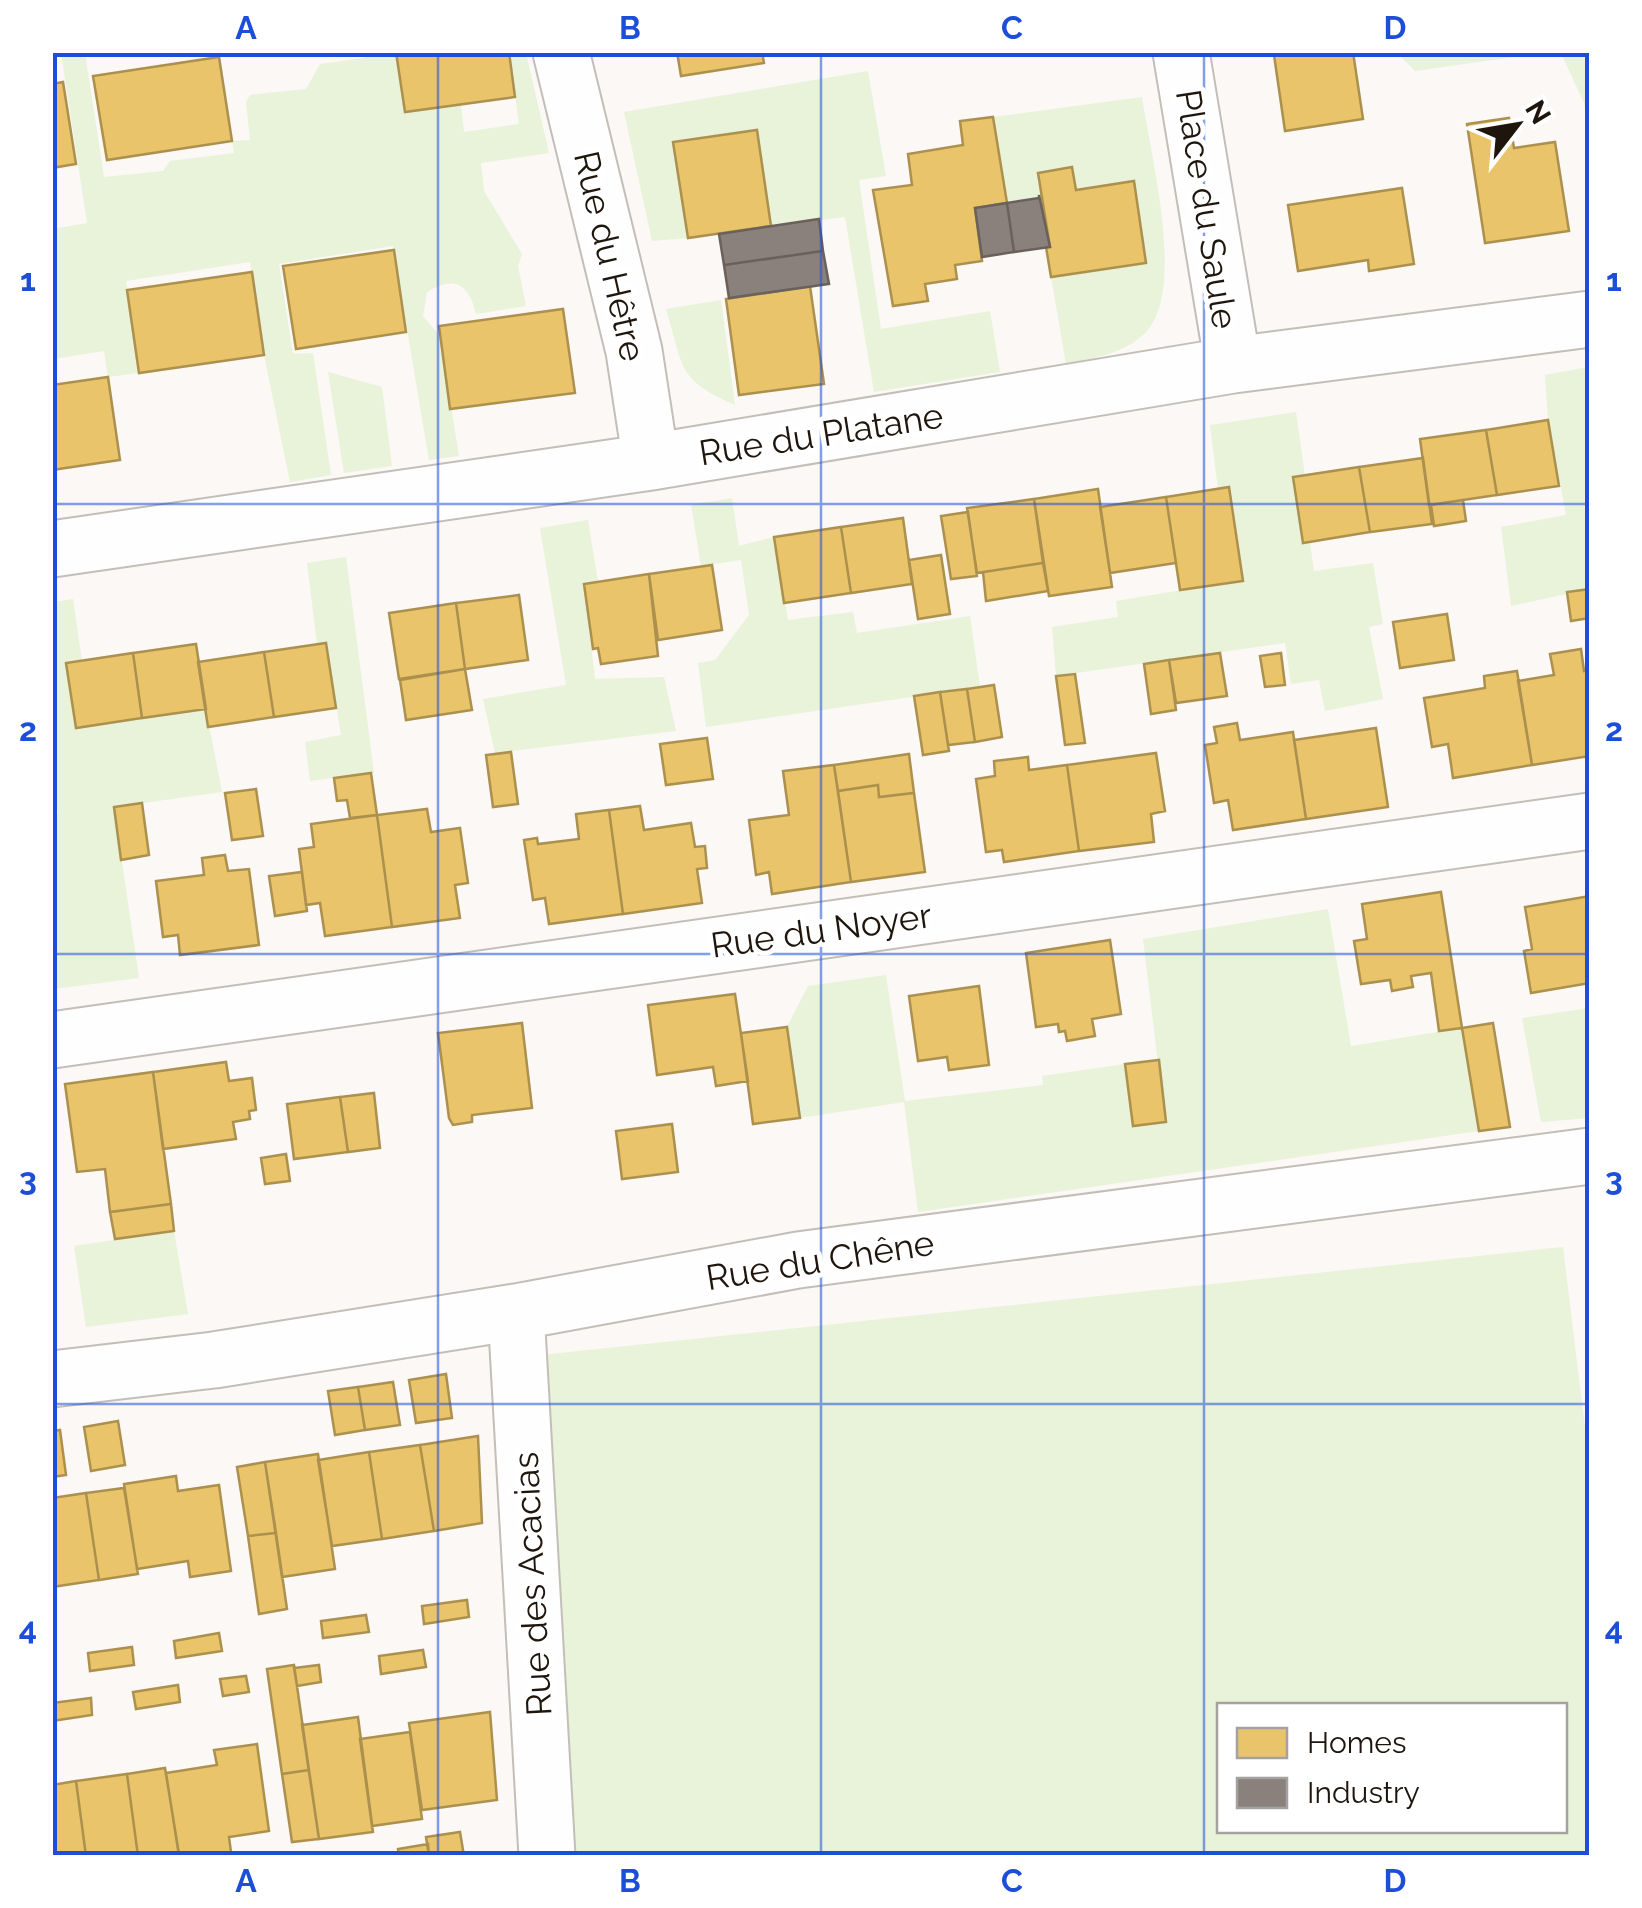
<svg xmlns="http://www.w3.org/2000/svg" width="1642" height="1908" font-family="Raleway,sans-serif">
  <rect width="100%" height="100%" fill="#fbf8f5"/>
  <path fill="#e8f3d9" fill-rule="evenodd" d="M61,53H85L104,177L163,171L170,161L234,153L232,141L250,140L246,102L250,95L306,89L320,64L364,58V53H396L406,112L461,105L464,132L519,124L509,53H526L549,153L481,163L484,191L522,254L518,266L526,306L476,314C469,284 455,275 427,292L423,316L440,336L459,456L429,460L393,246L279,264L293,354L313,353L331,475L290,482L264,355L250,262L126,281L139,373L108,377L104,351L53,359V229L87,223Z
    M1397,53H1541L1415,71Z
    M1561,53H1589V139L1584,103Z
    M868,71L886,176L859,180L881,329L990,311L1000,372L874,392L845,217L771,226L756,130L674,142L688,238L652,241L624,112Z
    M1142,97C1150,153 1187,292 1145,333C1124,354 1093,358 1066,364L1051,277L1146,263L1134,182L1076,190L1072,167L1038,173L1042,195L1039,198L1007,203L993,117Z
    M721,300L735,405C676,379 684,368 666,309Z
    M1588,367L1589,589L1511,606L1501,527L1566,515L1548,420L1545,375Z
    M328,372L382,387L392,466L344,473Z
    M1296,412L1305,476L1293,478L1302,543L1310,542L1314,571L1373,563L1383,624L1369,627L1383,699L1325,711L1319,680L1291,684L1285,643L1056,676L1052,627L1118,617L1116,601L1243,580L1229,488L1218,489L1210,425Z
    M732,498L739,546L774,537L788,620L853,612L857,633L970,616L980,687L706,727L698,663L715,660L749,615L741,560L701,566L691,505Z
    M588,520L598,582L584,584L595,679L664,677L676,731L495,753L483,699L566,685L540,528Z
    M346,557L374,773L310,781L305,742L341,735L326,643L317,644L307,563Z
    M73,599L82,661L66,664L206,709L222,792L114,807L139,978L53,989L52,816L58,814L52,782L53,602Z
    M1328,909L1351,1046L1462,1028L1479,1131L918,1212L904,1102L800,1118L787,1027L808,986L886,975L905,1101L1043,1085L1042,1076L1125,1064L1133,1125L1165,1122L1143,939Z
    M1589,1008V1118L1541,1122L1522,1018Z
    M174,1231L188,1314L86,1327L74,1246Z
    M1563,1247L1590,1469L1589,1855H572L541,1355ZM1220,1706H1564V1830H1220Z"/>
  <path fill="#e9c46a" stroke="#ac904e" stroke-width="2.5" d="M396,52H509L515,97L405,112Z
    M677,52H762L764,63L681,76Z
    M1294,52H1353L1363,119L1285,131L1274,55Z
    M219,57L232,141L107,160L93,76Z
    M63,82L76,164L52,168V84Z
    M993,117L1007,203L975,208L982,261L955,265L957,279L925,284L928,301L893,306L873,190L912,185L908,154L963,145L960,121Z
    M1509,118L1514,148L1555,142L1569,231L1485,243L1467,124Z
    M757,130L771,226L688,238L673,142Z
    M1072,167L1076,190L1134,181L1146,263L1051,277L1046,247H1050L1038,173Z
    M1402,188L1414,264L1369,271L1368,260L1298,271L1288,205Z
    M394,250L406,332L296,349L283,266Z
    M252,272L264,355L139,373L127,290Z
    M810,286L824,384L739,395L726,299Z
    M563,309L575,393L450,409L439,326Z
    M108,377L120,460L52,470V385Z
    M1548,420L1559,486L1497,495L1486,430Z
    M1486,430L1497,495L1429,505L1420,439Z
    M1423,458L1432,524L1370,532L1359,467Z
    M1359,467L1370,532L1303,543L1293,477Z
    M1229,487L1243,581L1180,590L1166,497Z
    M1098,489L1112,587L1049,596L1034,499Z
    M1166,497L1176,563L1110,573L1100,507Z
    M1034,499L1043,563L977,573L967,508Z
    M1463,500L1466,521L1434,526L1431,505Z
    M968,512L977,576L951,579L941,516Z
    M903,518L912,584L851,593L841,527Z
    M841,527L851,593L784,603L774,537Z
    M941,555L950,614L918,619L909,560Z
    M1043,563L1048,591L986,601L983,572Z
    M712,565L722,630L658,640L649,574Z
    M649,574L658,656L601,664L598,648L593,649L584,584Z
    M1590,589V618L1571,621L1567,592Z
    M519,595L528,660L465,669L456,603Z
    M456,603L465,669L399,679L389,613Z
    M1447,614L1454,660L1400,668L1393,622Z
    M326,643L336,708L274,717L264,652Z
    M196,644L206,709L142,718L133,653Z
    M1581,649L1584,671L1590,670V756L1532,765L1518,681L1554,675L1550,654Z
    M264,652L274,717L208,727L198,662Z
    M133,653L142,718L76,728L66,663Z
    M1220,653L1227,696L1176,703L1169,660Z
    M1281,653L1285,685L1265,687L1260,656Z
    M1169,660L1176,710L1151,714L1144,664Z
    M465,669L472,710L406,720L400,680Z
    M1517,671L1532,765L1453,778L1448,744L1432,747L1424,698L1485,688L1484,676Z
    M1075,674L1085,743L1065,745L1056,676Z
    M994,685L1002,737L975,742L967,689Z
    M967,689L975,742L948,745L940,692Z
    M940,692L949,751L923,755L914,696Z
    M1237,723L1240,740L1293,732L1306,819L1233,830L1228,800L1214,803L1205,745L1217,743L1214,727Z
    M1376,728L1388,807L1306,819L1294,740Z
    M707,738L713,779L666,785L660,744Z
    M511,752L518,804L493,807L486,755Z
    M1156,753L1165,811L1151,814L1154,842L1079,851L1067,765Z
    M909,754L914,793L879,797L878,785L838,791L834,765Z
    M1028,757L1029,770L1067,765L1079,851L1004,862L1002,850L986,852L976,779L995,776L994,761Z
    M834,765L851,882L772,894L769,872L756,875L749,820L789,815L783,771Z
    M371,773L377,815L350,818L347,800L337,801L334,778Z
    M878,785L879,797L914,793L925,872L851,882L838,791Z
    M256,789L263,836L232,840L225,793Z
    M142,803L149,855L121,860L114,807Z
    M640,806L644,830L691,823L695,847L705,846L707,868L697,869L702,903L623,914L609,810Z
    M427,809L431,832L460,828L468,883L455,885L460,918L392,927L377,815Z
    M609,810L623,914L549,924L545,898L533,900L524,840L537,838L538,844L579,839L576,814Z
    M377,815L392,927L325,936L320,903L306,905L299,849L314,847L311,824Z
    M225,855L228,871L249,869L259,945L180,955L178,935L163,937L156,881L204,875L202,858Z
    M302,872L307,911L275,916L269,876Z
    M1441,892L1462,1028L1439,1031L1431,973L1411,976L1413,987L1392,991L1390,980L1361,984L1354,941L1367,939L1362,904Z
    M1590,896V983L1531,993L1524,951L1532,949L1525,907Z
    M1110,940L1121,1014L1092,1019L1095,1036L1067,1041L1065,1031L1059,1032L1058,1024L1036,1027L1026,953Z
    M979,986L989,1065L949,1070L947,1057L918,1061L909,996Z
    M735,994L748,1081L716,1086L713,1067L657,1075L648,1005Z
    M522,1023L532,1108L472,1115V1122L453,1125L449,1118L438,1033Z
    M1493,1023L1510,1127L1479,1131L1462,1028Z
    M787,1027L800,1118L753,1124L741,1033Z
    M1159,1060L1166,1122L1133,1126L1125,1064Z
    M226,1062L229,1081L252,1078L256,1110L249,1111L250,1119L233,1122L236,1139L163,1149L153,1072Z
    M153,1072L171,1204L110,1212L105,1169L77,1172L65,1084Z
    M374,1093L380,1148L348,1152L340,1097Z
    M340,1097L348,1152L294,1159L287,1104Z
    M672,1124L678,1172L622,1179L616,1131Z
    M286,1154L290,1181L265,1184L261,1158Z
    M171,1204L174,1231L115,1239L110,1212Z
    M446,1374L452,1418L416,1423L409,1380Z
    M393,1382L400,1425L365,1430L358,1387Z
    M358,1387L365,1430L335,1435L328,1391Z
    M118,1421L125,1465L91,1471L84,1427Z
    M60,1430L66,1475L52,1477V1431Z
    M478,1436L482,1523L434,1531L420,1445Z
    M420,1445L434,1531L382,1539L369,1452Z
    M369,1452L382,1539L332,1546L318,1460Z
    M318,1454L335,1569L282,1577L265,1462Z
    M265,1462L276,1533L248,1536L237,1467Z
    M176,1476L178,1491L219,1485L231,1571L190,1577L188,1561L137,1569L124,1484Z
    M124,1488L138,1574L99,1580L86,1493Z
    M86,1493L99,1580L52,1587V1498Z
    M276,1533L287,1609L259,1614L248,1536Z
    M467,1600L469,1617L424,1624L422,1606Z
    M366,1615L369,1632L323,1638L321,1621Z
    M219,1633L222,1651L176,1658L174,1641Z
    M132,1647L134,1665L90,1671L88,1653Z
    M423,1650L426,1667L381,1674L379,1656Z
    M294,1665L309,1770L282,1774L267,1669Z
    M319,1665L321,1682L297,1686L294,1668Z
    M246,1676L249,1692L223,1696L220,1679Z
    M178,1685L180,1702L136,1709L133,1692Z
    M91,1698L92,1715L52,1721V1703Z
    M490,1712L497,1800L422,1810L409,1723Z
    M358,1717L373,1832L319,1839L302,1725Z
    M410,1732L422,1819L372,1826L360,1739Z
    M257,1744L269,1831L229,1837L231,1852L179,1856L166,1773L217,1765L214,1750Z
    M165,1768L179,1854L138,1856L127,1774Z
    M309,1770L319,1839L292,1842L282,1774Z
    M127,1774L138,1856H86L76,1781Z
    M76,1781L86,1856H52V1785Z
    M460,1832L464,1856H429L426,1837Z
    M428,1844L429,1856H399L398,1849Z"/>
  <path fill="#8a817c" stroke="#6a615b" stroke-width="2.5" d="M1039,195L1050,247L1014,252L1007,203L1039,198Z
    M1007,203L1014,252L982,257L975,208Z
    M819,219L823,251L724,265L719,234Z
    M823,251L829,284L729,298L724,265Z"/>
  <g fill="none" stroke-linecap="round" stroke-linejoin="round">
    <g stroke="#c4beb8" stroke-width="59">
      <path id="street" d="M561,52L634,351L651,462
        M1181,52L1233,365
        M52,549L651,462L1233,365L1590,319
        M52,1040L1590,821
        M516,1312L547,1856
        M52,1379L214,1360L516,1312L798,1260L1590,1156"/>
    </g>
    <use href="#street" stroke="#fefefe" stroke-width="55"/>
  </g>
  <path fill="none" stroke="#1d4ed8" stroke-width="2.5" stroke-opacity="0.55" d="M438,52V1856M821,52V1856M1204,52V1856M52,504H1590M52,954H1590M52,1404H1590"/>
  <g text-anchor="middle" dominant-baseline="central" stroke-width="10" stroke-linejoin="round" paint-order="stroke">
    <g font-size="35" fill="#1e150d" stroke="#fff">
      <text transform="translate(1207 209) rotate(81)">Place du Saule</text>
      <text transform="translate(610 256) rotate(77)">Rue du Hêtre</text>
      <text transform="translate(821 434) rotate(-9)">Rue du Platane</text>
      <text transform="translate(821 930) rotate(-8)">Rue du Noyer</text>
      <text transform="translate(820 1260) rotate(-9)">Rue du Chêne</text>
      <text transform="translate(532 1584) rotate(-93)">Rue des Acacias</text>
    </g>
  </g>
  <rect width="1642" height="1908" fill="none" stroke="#ffffff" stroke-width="110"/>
  <rect x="1217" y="1703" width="350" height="130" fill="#ffffff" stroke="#a5a19e" stroke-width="2.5"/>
  <rect x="1237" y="1728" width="50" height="30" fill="#e9c46a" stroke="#a5a19e" stroke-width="2.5"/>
  <text x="1307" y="1753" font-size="30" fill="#1e150d">Homes</text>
  <rect x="1237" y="1778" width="50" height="30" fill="#8a817c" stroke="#a5a19e" stroke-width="2.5"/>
  <text x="1307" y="1803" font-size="30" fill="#1e150d">Industry</text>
  <g transform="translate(1517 125) rotate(59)" stroke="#ffffff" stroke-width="8" paint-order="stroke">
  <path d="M0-8L18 38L0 25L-18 38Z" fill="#1e150d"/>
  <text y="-15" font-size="28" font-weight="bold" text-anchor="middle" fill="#1e150d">N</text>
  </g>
  <rect x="55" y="55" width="1532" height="1798" fill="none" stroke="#1d4ed8" stroke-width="4"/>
  <g font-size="32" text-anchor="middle" font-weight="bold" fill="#1d4ed8">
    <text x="246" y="39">A</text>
    <text x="630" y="39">B</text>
    <text x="1012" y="39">C</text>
    <text x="1395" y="39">D</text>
    <text x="28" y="291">1</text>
    <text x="1614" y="291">1</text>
    <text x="28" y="741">2</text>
    <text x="1614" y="741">2</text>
    <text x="28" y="1190">3</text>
    <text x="1614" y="1190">3</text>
    <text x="28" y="1640">4</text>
    <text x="1614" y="1640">4</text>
    <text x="246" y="1892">A</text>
    <text x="630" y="1892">B</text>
    <text x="1012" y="1892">C</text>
    <text x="1395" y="1892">D</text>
  </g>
</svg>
